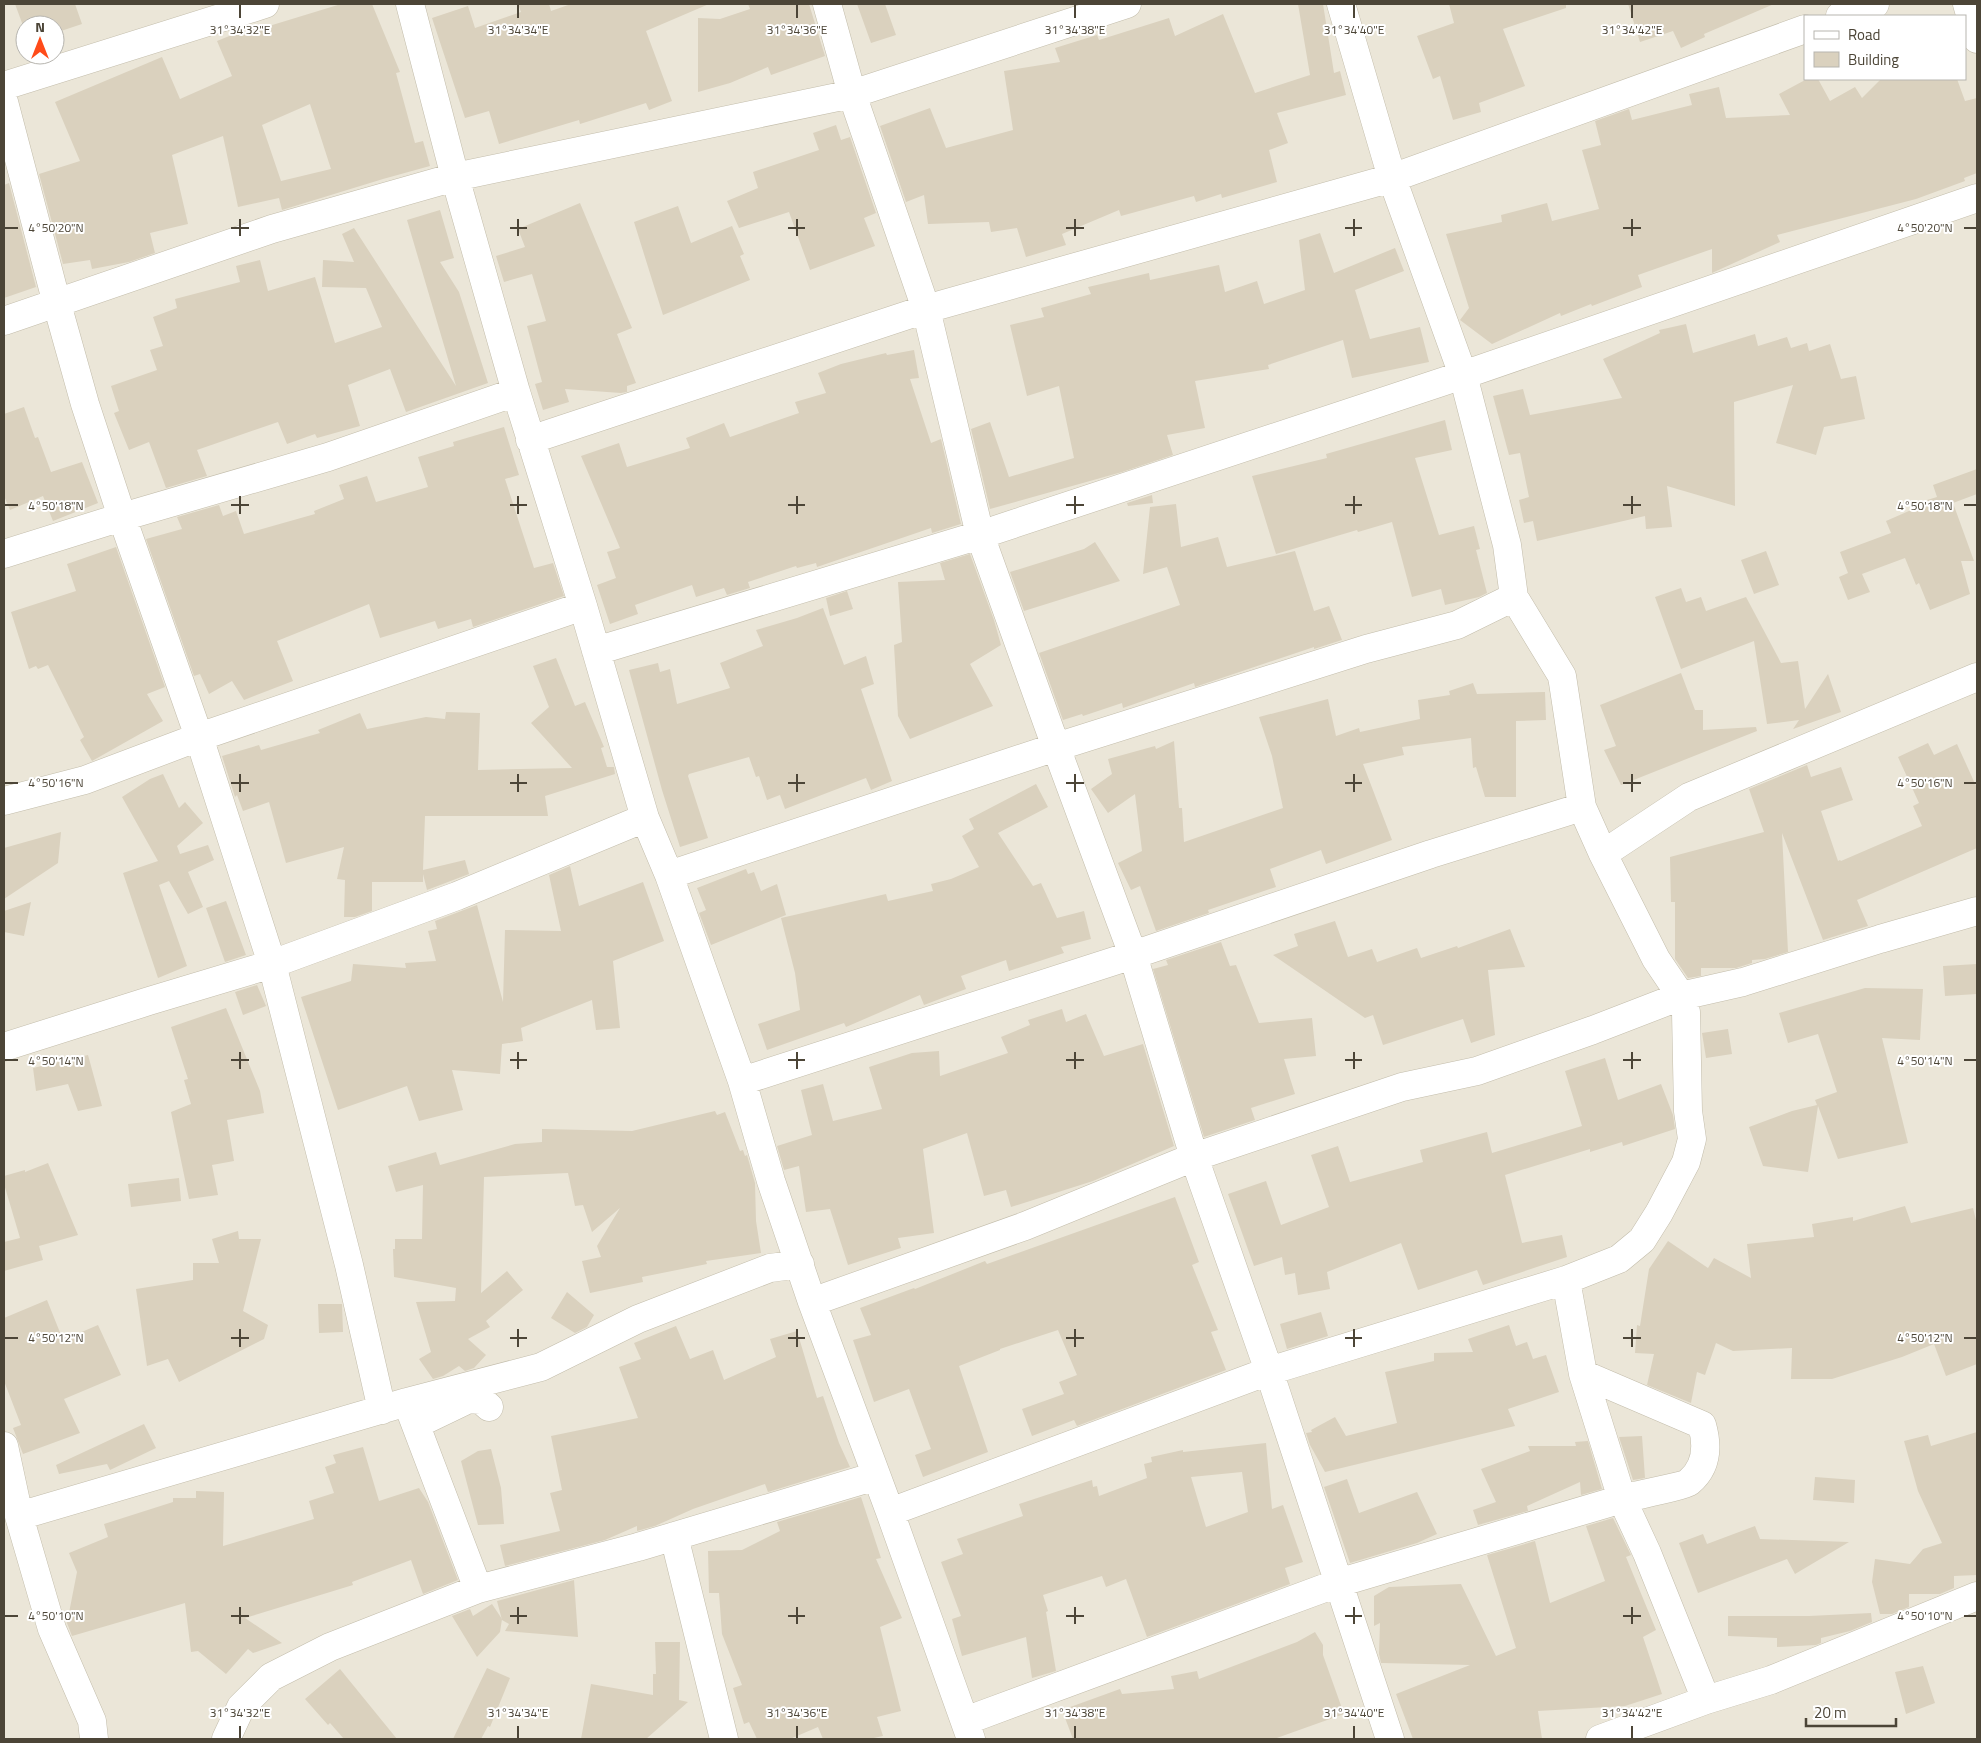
<svg xmlns="http://www.w3.org/2000/svg" width="1981" height="1743" font-family="'Titillium Web',sans-serif">
  <rect width="100%" height="100%" fill="#f7f4ea"/>
  <path fill="#ebe6d8" fill-rule="evenodd" d="M4,4H1977V1739H4ZM1805,16H1965V79H1805ZM25,25H55V55H25Z"/>
  <path fill="#dad1be" fill-rule="evenodd" d="M15,4H75L82,24L55,33V25H25V31Z
    M341,4H372L400,72L396,73L415,143L423,141L430,166L383,179L282,210L279,198L238,207L223,136L172,155L188,224L150,233L155,253L129,262L92,269L90,260L63,264L39,174L80,161L55,102L162,57L180,99L232,76L217,41L254,26L256,30ZM310,104L331,169L281,181L262,125Z
    M518,4H549L551,11L571,4H709L646,31L672,101L649,110L646,103L580,124L579,120L499,144L489,111L465,118L432,18L468,6L475,28L521,12Z
    M748,4H809L825,56L771,75L768,67L730,83L698,92V18L720,19L750,9Z
    M857,4H885L896,35L871,43Z
    M1298,4H1323L1334,73L1340,71L1346,95L1277,113L1288,143L1269,150L1277,182L1222,198L1221,194L1196,202L1194,196L1121,216L1119,210L1062,234L1066,245L1026,257L1017,228L991,232L989,222L928,224L924,195L906,202L880,126L930,108L946,148L1013,130L1004,71L1060,62L1055,48L1097,35L1099,40L1169,18L1175,36L1223,14L1255,93L1310,75Z
    M1449,4H1566V8L1503,29L1525,86L1479,103L1481,112L1453,120L1440,76L1433,79L1417,36L1454,23Z
    M1628,4H1774L1704,34L1705,37L1681,48L1673,31L1640,42Z
    M1807,79H1818L1830,101L1855,87L1862,98L1881,79H1957L1965,101L1977,98V173L1964,178L1965,181L1916,199L1777,235L1780,242L1712,273V249L1638,275L1642,287L1592,306L1591,304L1561,316L1560,313L1492,344L1460,320L1469,308L1446,234L1502,222L1501,215L1547,203L1552,221L1599,209L1582,150L1601,145L1595,121L1629,109L1632,120L1692,105L1689,94L1719,87L1726,118L1790,115L1779,94Z
    M836,125L841,140L850,137L876,213L864,218L875,246L810,270L789,212L739,228L727,201L758,188L753,172L819,150L813,133Z
    M9,183L36,287L4,298V185Z
    M580,203L632,328L617,334L636,383L627,386V392L621,393L565,389L569,402L543,410L535,384L542,382L527,326L546,321L532,274L504,282L496,256L525,247L518,229Z
    M678,206L691,243L732,226L744,254L740,256L750,280L663,315L634,222Z
    M440,210L454,258L440,262L459,292L488,383L406,412L390,369L348,385L360,426L317,438L315,434L287,444L278,422L197,450L207,476L166,488L149,442L129,450L114,413L119,411L111,386L157,370L150,350L163,346L153,317L177,308L175,299L240,282L236,266L260,260L268,291L315,277L335,343L382,327L366,288L322,287L323,260L354,262L342,234L354,228L456,386L407,220Z
    M1320,233L1334,273L1395,248L1404,271L1355,290L1370,339L1420,327L1429,362L1352,378L1343,340L1268,365L1269,369L1195,381L1205,428L1167,435L1173,455L1122,472L990,509L971,429L990,422L1009,477L1074,458L1059,386L1027,396L1010,325L1044,317L1041,308L1091,294L1088,287L1149,273L1150,280L1219,265L1225,292L1257,281L1264,304L1305,290L1299,240Z
    M1686,324L1693,353L1755,334L1758,346L1787,337L1791,348L1807,343L1809,351L1830,344L1841,379L1856,376L1865,419L1824,427L1816,455L1776,443L1793,385L1734,402L1735,506L1667,486L1672,527L1646,529L1645,516L1537,541L1533,521L1524,523L1519,500L1529,497L1520,453L1509,455L1493,396L1523,389L1530,415L1622,398L1603,359L1660,333L1659,330Z
    M914,350L919,378L910,379L931,443L941,439L961,524L932,533L931,528L817,567L816,563L797,568L796,566L748,582L750,588L727,595L724,588L696,597L692,585L635,605L638,614L610,624L597,585L616,578L607,552L620,548L581,456L619,443L627,467L690,448L686,438L724,423L730,437L799,413L795,402L826,393L818,373L841,364L886,353L887,355Z
    M24,407L35,438L38,437L51,472L82,462L98,503L53,521L43,496L10,510L4,496V414Z
    M1445,420L1452,450L1415,458L1439,535L1474,526L1480,549L1476,550L1487,593L1479,597L1445,605L1441,589L1412,597L1392,522L1358,532L1357,530L1276,554L1252,476L1327,458L1326,454Z
    M504,427L519,475L505,479L534,568L553,563L564,596L473,627L471,619L438,629L435,621L380,638L369,604L277,641L293,681L244,700L232,681L209,694L200,674L194,676L146,539L182,529L177,517L219,505L223,516L236,511L244,534L315,514L314,511L344,499L339,485L367,476L376,502L428,487L418,457L454,446L453,442Z
    M1977,469V494L1953,503L1974,561H1961L1970,594L1930,610L1919,583L1916,585L1905,558L1862,574L1870,592L1848,600L1839,577L1848,573L1840,552L1891,533L1886,521L1918,507L1917,503L1937,497L1933,485Z
    M1152,495L1153,503L1128,506L1127,503Z
    M1176,504L1181,547L1218,537L1227,567L1295,551L1314,611L1329,606L1342,640L1314,649V647L1195,687L1194,683L1123,708L1122,703L1083,716L1082,714L1063,720L1039,653L1180,605L1167,567L1143,574L1150,507Z
    M1095,542L1120,581L1024,611L1010,572L1084,549Z
    M116,547L165,687L147,694L163,721L92,761L80,740L84,737L48,665L38,669L36,666L29,669L11,612L76,591L67,564Z
    M1766,551L1779,585L1754,594L1741,560Z
    M970,554L994,620L1001,645L970,664L993,706L910,739L898,716L894,645L902,642L898,582L945,580L940,563Z
    M1681,588L1686,602L1701,597L1706,611L1746,597L1781,663L1798,661L1805,709L1828,674L1841,712L1793,729L1799,720L1767,724L1754,641L1681,669L1655,597Z
    M847,591L853,609L830,616L826,598Z
    M823,608L844,665L866,656L874,684L861,689L892,781L871,790L866,778L785,809L780,795L767,800L759,776L756,777L749,757L689,774L688,776L708,838L680,847L662,790L629,670L658,663L660,672L670,669L677,704L730,688L720,663L763,646L756,630L797,618Z
    M556,658L575,706L585,702L604,747L601,748L607,767H614L615,774L545,796L548,816H425L423,870L465,860L469,874L427,890L423,874V882H372V911L355,917H344L345,880L337,879L344,847L286,863L269,802L243,811L237,795L235,797L222,756L259,745L261,750L320,733L318,730L360,713L367,729L426,717L445,719L446,712L480,713L478,770L572,768L531,723L549,707L533,666Z
    M1681,673L1695,710H1703V730L1756,727L1757,731L1621,785L1604,750L1616,746L1600,705Z
    M1473,683L1477,694L1545,692L1546,720L1516,721V797H1485L1476,767L1473,768L1471,738L1402,747L1404,755L1363,764L1392,840L1326,864L1321,850L1270,869L1276,887L1208,910L1209,913L1156,931L1140,886L1131,890L1118,863L1142,851L1135,794L1108,813L1091,789L1112,774L1108,759L1155,746L1156,749L1174,741L1179,808H1182L1184,842L1283,808L1272,756L1259,717L1328,699L1336,736L1359,728L1360,732L1420,719L1418,700L1450,695L1449,691Z
    M1928,743L1934,755L1957,744L1977,788V848L1857,900L1868,926L1823,940L1782,833L1788,952L1765,959L1752,960V963L1736,968H1701V976L1688,978L1675,959V902H1671L1670,857L1764,832L1749,789L1807,765L1811,777L1841,767L1853,800L1821,811L1838,861L1840,860L1841,861L1922,826L1913,806L1919,803L1898,757Z
    M163,774L179,808L185,802L203,823L177,846L180,854L208,845L214,860L188,872L203,907L188,914L169,881L159,885L187,966L158,978L123,873L158,861L122,797L150,779Z
    M1036,784L1048,807L998,833L1033,886L1041,883L1057,918L1084,911L1091,939L1061,947L1064,953L1009,971L1006,960L961,976L966,989L924,1005L920,995L846,1027L844,1023L767,1050L758,1024L800,1010L795,973L781,918L886,894L888,901L933,891L931,884L951,879L979,867L962,836L974,829L969,819Z
    M61,832L58,863L4,899V848Z
    M570,866L579,906L643,882L664,941L613,961L620,1028L596,1030L592,1000L521,1028L523,1041L502,1044L500,1074L452,1070L463,1110L419,1121L407,1086L338,1110L301,997L351,981L353,964L406,968L405,963L436,961L428,931L437,929L435,921L477,905L503,1002L505,930L561,931L549,875Z
    M746,869L748,874L754,872L761,891L777,884L786,915L711,945L699,913L706,910L697,888Z
    M226,901L246,955L225,962L206,908Z
    M31,902L24,936L4,932V911Z
    M1335,921L1348,957L1372,949L1377,962L1417,948L1421,958L1457,946L1458,948L1510,929L1525,967L1488,970L1495,1035L1471,1043L1463,1019L1383,1045L1373,1015L1365,1018L1273,955L1298,946L1294,934Z
    M1221,942L1230,966L1236,965L1259,1023L1312,1018L1316,1056L1284,1059L1295,1094L1251,1108L1255,1120L1204,1137L1153,969L1168,965L1166,960Z
    M1977,964V994L1945,996L1943,966Z
    M257,985L266,1006L243,1015L235,992Z
    M1865,988L1923,989L1920,1040L1882,1038L1908,1143L1838,1159L1818,1106L1808,1172L1763,1166L1749,1127L1792,1111L1817,1105L1815,1100L1837,1092L1818,1034L1788,1043L1779,1013Z
    M226,1008L260,1091L264,1113L227,1120L234,1161L212,1165L218,1195L189,1199L171,1112L191,1104L184,1080L188,1079L171,1027Z
    M1062,1009L1066,1022L1086,1014L1104,1056L1143,1044L1174,1146L1093,1181L1011,1207L1006,1190L984,1196L967,1133L923,1149L934,1233L898,1238L901,1248L848,1265L830,1209L806,1212L799,1166L784,1170L777,1146L812,1135L801,1090L823,1084L833,1121L882,1109L869,1067L912,1053L939,1051L940,1076L1008,1053L1001,1037L1030,1025L1028,1020Z
    M1728,1029L1732,1054L1706,1058L1702,1033Z
    M88,1055L102,1106L78,1111L68,1084L36,1091L33,1068Z
    M1605,1058L1618,1100L1661,1084L1673,1115L1675,1129L1623,1146L1622,1142L1590,1152V1149L1505,1175L1522,1243L1562,1235L1567,1257L1483,1285L1477,1270L1418,1290L1401,1243L1327,1272L1330,1289L1298,1295L1295,1273L1285,1275L1282,1257L1254,1266L1228,1194L1266,1181L1281,1225L1329,1207L1311,1155L1338,1146L1350,1182L1423,1162L1420,1150L1487,1132L1492,1153L1582,1126L1565,1071Z
    M715,1111L717,1115L725,1112L740,1151L743,1150L745,1156L747,1155L755,1183L756,1221L761,1253L706,1261L707,1264L642,1277L643,1282L590,1293L582,1261L601,1257L597,1246L620,1208L592,1232L583,1205L575,1206L568,1173L484,1177L481,1293L507,1271L523,1290L486,1321L490,1327L468,1339L486,1355L474,1368L465,1371L459,1366L443,1376L433,1379L419,1359L431,1352L416,1302L455,1301L456,1288L394,1277L393,1249H395V1239H422L423,1185L396,1192L388,1166L436,1152L440,1165L515,1144L542,1142V1129L632,1131Z
    M48,1163L78,1235L39,1246L43,1260L4,1271V1242L20,1238L4,1184V1176L25,1170V1172Z
    M179,1178L181,1201L131,1207L128,1184Z
    M1175,1197L1199,1262L1192,1265L1218,1330L1211,1332L1226,1370L1077,1426L1074,1420L1032,1436L1022,1409L1064,1394L1059,1382L1077,1375L1058,1330L1000,1349V1350L959,1366L988,1452L923,1477L915,1455L931,1449L909,1389L874,1402L853,1340L871,1335L860,1308L914,1288L915,1289L985,1261L987,1264Z
    M1905,1206L1911,1223L1973,1208L1977,1224V1364L1946,1376L1934,1344L1902,1357L1832,1379H1791L1792,1348L1733,1351L1716,1343L1705,1375L1697,1372L1691,1403L1647,1385L1654,1354L1635,1353L1637,1325L1640,1326L1649,1269L1668,1241L1708,1268L1714,1258L1751,1278L1747,1244L1814,1237L1812,1224L1853,1217V1221Z
    M238,1231L239,1239H261L243,1311L268,1325L264,1339L179,1382L168,1359L147,1366L136,1289L193,1280V1263H219L212,1239Z
    M567,1292L594,1315L587,1327L575,1333L551,1318Z
    M47,1300L63,1340L98,1325L121,1375L64,1399L80,1433L23,1454L13,1428L21,1425L4,1381V1318Z
    M318,1304H342L343,1332L319,1333Z
    M1321,1312L1328,1336L1287,1349L1280,1324Z
    M1509,1325L1516,1346L1527,1342L1533,1359L1546,1355L1559,1392L1508,1409L1515,1426L1325,1472L1310,1445L1306,1433L1312,1432L1311,1430L1335,1417L1346,1436L1397,1423L1385,1372L1434,1361V1353L1473,1352L1468,1339Z
    M676,1326L690,1359L713,1350L724,1380L776,1357L770,1339L797,1331L817,1398L823,1396L839,1443L850,1467L768,1492L765,1484L693,1509L655,1526L637,1531V1526L605,1540L505,1566L500,1545L560,1531L550,1493L562,1490L551,1436L638,1418L619,1367L641,1359L634,1343Z
    M144,1424L156,1448L110,1470L107,1464L59,1474L56,1465Z
    M1977,1432V1575L1954,1576V1588L1940,1594H1909V1607L1892,1614H1880L1872,1582L1875,1559L1910,1564L1923,1549L1942,1543L1918,1491L1904,1441L1928,1435L1931,1446Z
    M1642,1436L1645,1478L1633,1480L1619,1437Z
    M1588,1441L1602,1489L1581,1495L1580,1482L1527,1506L1528,1511L1478,1525L1473,1510L1496,1502L1481,1469L1530,1451L1528,1446H1576L1575,1442Z
    M1266,1443L1272,1509L1283,1505L1303,1562L1285,1568L1290,1584L1147,1637L1126,1579L1106,1587L1102,1576L1043,1595L1048,1611L1046,1612L1056,1671L1032,1678L1026,1637L962,1656L952,1619L961,1616L941,1562L963,1554L957,1539L1023,1516L1019,1504L1092,1480L1093,1487L1097,1486L1099,1496L1147,1478L1144,1464L1152,1462L1151,1457L1183,1450V1452ZM1242,1472L1248,1512L1206,1527L1191,1477Z
    M363,1447L379,1501L419,1488L428,1502L458,1580L423,1594L411,1560L352,1582L353,1585L245,1618L282,1643L253,1653L248,1649L226,1674L198,1651L191,1652L185,1603L72,1636L67,1623L77,1572L69,1553L108,1537L104,1524L173,1502V1498H196V1491L224,1492L223,1546L314,1519L309,1501L334,1493L325,1467L336,1463L333,1455Z
    M491,1449L501,1488L504,1524L478,1525L461,1461L478,1451Z
    M1815,1477L1855,1480L1854,1503L1813,1500Z
    M1347,1479L1359,1513L1417,1492L1437,1534L1417,1543L1350,1563L1324,1487Z
    M861,1497L881,1558L876,1559L902,1618L880,1627L901,1711L877,1717L883,1736L869,1739H823L818,1727L790,1739H757L749,1722L744,1724L733,1688L742,1685L722,1634L719,1593H709L708,1551L742,1550L780,1531L777,1522Z
    M1613,1518L1631,1555L1626,1557L1656,1630L1643,1637L1662,1694L1625,1706L1538,1711L1542,1739H1413L1396,1694L1470,1665L1381,1663L1379,1654L1380,1623L1374,1626V1596L1389,1587L1461,1584L1496,1656L1516,1648L1487,1555L1535,1541L1550,1603L1605,1581L1586,1526Z
    M1755,1526L1760,1539L1849,1542L1795,1574L1787,1559L1698,1593L1679,1543L1703,1534L1707,1544Z
    M574,1580L578,1637L505,1631L509,1624L502,1620L497,1601Z
    M492,1604L502,1619L500,1632L477,1657L452,1616L470,1609L473,1616Z
    M1871,1613L1872,1622L1850,1631L1821,1638V1643L1816,1645L1777,1647V1638L1728,1636V1616H1809Z
    M1315,1632L1323,1645V1655L1344,1714L1274,1739H1073L1062,1710L1120,1689L1122,1694L1174,1689L1171,1676L1197,1671L1199,1679L1297,1642Z
    M655,1642H680L679,1700L688,1702L646,1739H581L591,1684L653,1695V1674H656Z
    M1923,1666L1935,1703L1906,1714L1895,1672Z
    M487,1668L510,1678L490,1727L488,1726L481,1739H453Z
    M340,1669L397,1739H344L330,1723L328,1725L305,1699Z"/>
  <g fill="none" stroke-linecap="round" stroke-linejoin="round">
    <g stroke="#c3bdab" stroke-width="29">
      <path id="minor" d="M410,4L455,177L516,392L583,606L645,818L669,875L742,1081L771,1181L812,1302L890,1512L971,1739
        M827,4L852,94L926,309L980,535L1056,747L1133,955L1194,1157L1269,1371L1390,1739
        M1967,4L1977,39
        M1840,16L1875,4
        M4,86L265,4
        M4,102L57,304L85,404L122,517L199,737L272,964L349,1265L382,1410
        M4,321L272,229L455,177L852,94L1127,4
        M530,440L926,309L1392,178L1805,29
        M4,554L122,517L328,457L516,392
        M596,651L980,535L1463,375L1977,198
        M4,801L85,780L199,737L583,606
        M1603,854L1689,797L1977,677
        M669,875L1056,747L1366,649L1457,625L1514,597
        M4,1047L149,1001L272,964L457,896L645,818
        M742,1081L1133,955L1431,854L1582,807
        M1566,1280L1583,1374L1702,1425C1708,1446 1707,1467 1689,1482C1684,1486 1632,1496 1622,1499L1647,1553L1706,1700
        M812,1302L1025,1226L1194,1157L1402,1087L1477,1071L1593,1030L1681,996L1743,982L1880,939L1977,911
        M407,1402L478,1589
        M417,1424L469,1399L481,1400L489,1407
        M4,1446L19,1516L52,1629L92,1721L94,1739
        M890,1512L1269,1371L1566,1280L1619,1259L1642,1240L1659,1213L1686,1162L1692,1139L1688,1111L1686,1012L1681,996L1656,959L1603,854L1582,807L1562,676L1514,597L1507,545L1463,375L1392,178L1341,4
        M19,1516L407,1402L541,1367L638,1319L770,1268L800,1264
        M674,1536L724,1739
        M965,1721L1338,1583L1622,1499L1583,1374
        M226,1739L241,1707L271,1677L330,1647L478,1589L638,1547L876,1476
        M1600,1739L1706,1700L1771,1680L1977,1596"/>
    </g>
    <use href="#minor" stroke="#fff" stroke-width="28"/>
  </g>
  <path fill="none" stroke="#4c4537" stroke-width="2" d="M240,5V18M518,5V18M797,5V18M1075,5V18M1354,5V18M1632,5V18M240,219V236M518,219V236M797,219V236M1075,219V236M1354,219V236M1632,219V236M5,228H18M231,228H249M510,228H527M788,228H805M1066,228H1084M1345,228H1362M1623,228H1641M1964,228H1976M240,496V514M518,496V514M797,496V514M1075,496V514M1354,496V514M1632,496V514M5,505H18M231,505H249M510,505H527M788,505H805M1066,505H1084M1345,505H1362M1623,505H1641M1964,505H1976M240,774V792M518,774V792M797,774V792M1075,774V792M1354,774V792M1632,774V792M5,783H18M231,783H249M510,783H527M788,783H805M1066,783H1084M1345,783H1362M1623,783H1641M1964,783H1976M240,1052V1069M518,1052V1069M797,1052V1069M1075,1052V1069M1354,1052V1069M1632,1052V1069M5,1060H18M231,1060H249M510,1060H527M788,1060H805M1066,1060H1084M1345,1060H1362M1623,1060H1641M1964,1060H1976M240,1329V1347M518,1329V1347M797,1329V1347M1075,1329V1347M1354,1329V1347M1632,1329V1347M5,1338H18M231,1338H249M510,1338H527M788,1338H805M1066,1338H1084M1345,1338H1362M1623,1338H1641M1964,1338H1976M240,1607V1624M518,1607V1624M797,1607V1624M1075,1607V1624M1354,1607V1624M1632,1607V1624M5,1616H18M231,1616H249M510,1616H527M788,1616H805M1066,1616H1084M1345,1616H1362M1623,1616H1641M1964,1616H1976M240,1726V1738M518,1726V1738M797,1726V1738M1075,1726V1738M1354,1726V1738M1632,1726V1738"/>
  <g font-size="12" text-anchor="middle" fill="#4c4537" stroke="#fff" stroke-width="4" stroke-linejoin="round" paint-order="stroke">
    <text x="240" y="34">31°34'32"E</text>
    <text x="518" y="34">31°34'34"E</text>
    <text x="797" y="34">31°34'36"E</text>
    <text x="1075" y="34">31°34'38"E</text>
    <text x="1354" y="34">31°34'40"E</text>
    <text x="1632" y="34">31°34'42"E</text>
    <text x="56" y="232">4°50'20"N</text>
    <text x="1925" y="232">4°50'20"N</text>
    <text x="56" y="510">4°50'18"N</text>
    <text x="1925" y="510">4°50'18"N</text>
    <text x="56" y="787">4°50'16"N</text>
    <text x="1925" y="787">4°50'16"N</text>
    <text x="56" y="1065">4°50'14"N</text>
    <text x="1925" y="1065">4°50'14"N</text>
    <text x="56" y="1342">4°50'12"N</text>
    <text x="1925" y="1342">4°50'12"N</text>
    <text x="56" y="1620">4°50'10"N</text>
    <text x="1925" y="1620">4°50'10"N</text>
    <text x="240" y="1717">31°34'32"E</text>
    <text x="518" y="1717">31°34'34"E</text>
    <text x="797" y="1717">31°34'36"E</text>
    <text x="1075" y="1717">31°34'38"E</text>
    <text x="1354" y="1717">31°34'40"E</text>
    <text x="1632" y="1717">31°34'42"E</text>
  </g>
  <rect width="1981" height="1743" fill="none" stroke="#4c4537" stroke-width="10"/>
  <rect x="1804" y="15" width="162" height="65" fill="#ffffff" stroke="#b7b5af"/>
  <rect x="1814" y="31" width="25" height="8" fill="#ffffff" stroke="#b7b5af"/>
  <text x="1848" y="40" font-size="15" fill="#4c4537">Road</text>
  <rect x="1814" y="52" width="25" height="15" fill="#dad1be" stroke="#b7b5af"/>
  <text x="1848" y="65" font-size="15" fill="#4c4537">Building</text>
  <g transform="translate(40 40)"><circle r="24" fill="#ffffff" stroke="#b7b5af"/>
  <path d="M0-4L9 19L0 12L-9 19Z" fill="#ff4b19"/>
  <text y="-8" font-size="14" font-weight="bold" text-anchor="middle" fill="#4c4537">N</text>
  </g>
  <path d="M1806 1718v8h90v-8" fill="none" stroke="#4c4537" stroke-width="2.5"/>
  <text x="1814" y="1718" font-size="15" fill="#4c4537" stroke="#ffffff" stroke-width="4" paint-order="stroke">20 m</text>
</svg>
